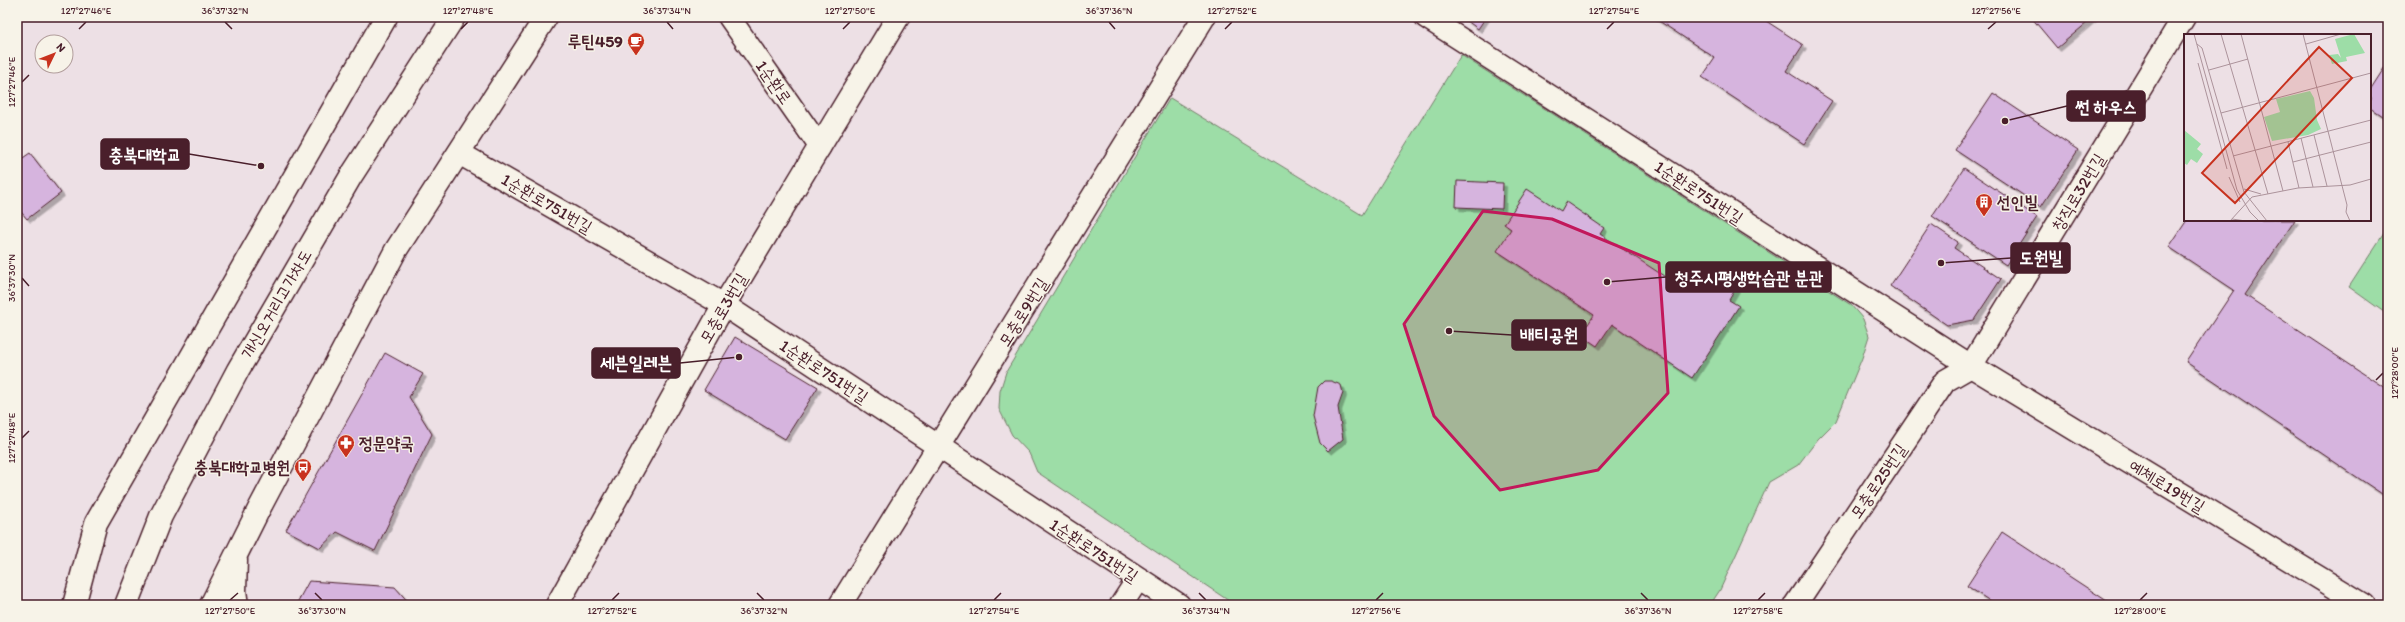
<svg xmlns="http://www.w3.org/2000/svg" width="2405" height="622" font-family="Itim,'Poor Story',sans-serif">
  <defs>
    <filter id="shadow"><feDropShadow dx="3.5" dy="3.5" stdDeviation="0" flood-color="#0004"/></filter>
  </defs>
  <rect width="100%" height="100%" fill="#ede0e5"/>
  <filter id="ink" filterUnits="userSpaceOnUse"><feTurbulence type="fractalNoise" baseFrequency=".025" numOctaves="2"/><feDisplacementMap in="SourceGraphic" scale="8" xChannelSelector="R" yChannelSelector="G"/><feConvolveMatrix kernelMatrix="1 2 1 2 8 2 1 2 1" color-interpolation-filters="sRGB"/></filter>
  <g filter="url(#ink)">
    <path fill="#9ddda7" stroke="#747e69" d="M1461,55L1851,305L1863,319L1869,336L1862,358L1836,421L1818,439L1798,465L1769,482L1720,590L1710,605H1235L1037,472L1029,453L1012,435L999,409L1000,391L1006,372L1170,98L1362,215Z
      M2388,227V315L2349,287Z"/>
    <path fill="#d6b4de" stroke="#4a1f2b" filter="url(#shadow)" d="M1462,17H1486L1478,29Z
      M1653,17H1760L1803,45L1786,71L1832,101L1804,144L1702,77L1715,58Z
      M2031,17H2094L2057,48Z
      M2388,62V120L2370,108V90Z
      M1993,93L2078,150L2041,207L1955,150Z
      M30,153L61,193L27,219L17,207V162Z
      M1964,168L2037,217L2006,265L1932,216Z
      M1457,181L1503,183L1502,209L1456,207Z
      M1527,189L1561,211L1566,202L1604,228L1600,234L1676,284L1687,268L1703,279L1708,271L1736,288L1729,300L1739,306L1692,378L1612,324L1597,346L1581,335L1594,315L1497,251L1511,229L1504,224Z
      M2187,220H2295L2245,295L2388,390V498L2186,362L2234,290L2169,247Z
      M1931,224L1958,242L1954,248L2001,279L1974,320L1947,325L1890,286Z
      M735,337L818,387L785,439L704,390Z
      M385,353L423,374L409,397L432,434L375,551L337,532L320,548L286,530Z
      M1324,381H1331L1341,385L1343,393L1338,407L1343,439L1328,451L1320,443L1313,416L1318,387Z
      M2002,532L2113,605H1996L1967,586Z
      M309,581L395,587L411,605H301L298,601Z"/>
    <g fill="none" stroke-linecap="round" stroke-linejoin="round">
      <g stroke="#4a1f2b" stroke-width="24">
        <path id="service" d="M729,17L820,147"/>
      </g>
      <g stroke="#4a1f2b" stroke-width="25">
        <path id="minor" d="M1426,17L1971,366L2364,605
          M459,153L724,305L1179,605
          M557,605L724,305L898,17
          M840,605L1204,17
          M1121,605L1138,579
          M1795,605L1945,381L1971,366L2184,17"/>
      </g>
      <g stroke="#4a1f2b" stroke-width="25">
        <path id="secondary" d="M236,560L235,591L237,605
          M74,605L96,523L386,17
          M126,605L161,516L238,370L351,176L454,17
          M211,605L259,509L396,250L546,17"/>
      </g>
      <use href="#service" stroke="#f7f3e8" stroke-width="21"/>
      <use href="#minor" stroke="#f7f3e8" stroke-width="22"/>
      <use href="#secondary" stroke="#f7f3e8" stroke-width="22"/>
    </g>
  </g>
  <path fill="#c2185b" fill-opacity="0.2" stroke="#c2185b" stroke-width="3" stroke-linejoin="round" d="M1483,211L1552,219L1659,263L1668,393L1598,470L1500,490L1434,416L1404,324Z"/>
  <path fill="none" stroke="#4a1f2b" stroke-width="1.5" d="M225,22L232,29M667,22L673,29M1109,22L1115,29M79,29L86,22M461,29L468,22M843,29L850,22M1225,29L1232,22M1607,29L1614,22M1988,29L1996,22M22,82L29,75M22,278L29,286M2376,380L2383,373M22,438L29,431M315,593L322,600M757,593L764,600M1199,593L1206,600M1641,593L1648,600M230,600L238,593M612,600L619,593M994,600L1001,593M1376,600L1383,593M1758,600L1765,593M2140,600L2147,593"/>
  <defs>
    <g id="cafe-pin" transform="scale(0.9)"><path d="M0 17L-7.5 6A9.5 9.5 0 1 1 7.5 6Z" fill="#c8321e" stroke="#f7f3e8"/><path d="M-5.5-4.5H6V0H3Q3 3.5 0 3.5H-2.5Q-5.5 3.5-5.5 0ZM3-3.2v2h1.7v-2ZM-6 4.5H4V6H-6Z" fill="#fff"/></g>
    <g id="building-pin" transform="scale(0.9)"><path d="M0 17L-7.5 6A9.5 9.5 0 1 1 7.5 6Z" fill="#c8321e" stroke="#f7f3e8"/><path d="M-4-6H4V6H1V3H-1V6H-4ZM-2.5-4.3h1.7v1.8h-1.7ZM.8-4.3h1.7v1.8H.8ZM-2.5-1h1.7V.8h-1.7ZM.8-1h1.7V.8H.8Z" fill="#fff"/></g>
    <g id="pharmacy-pin" transform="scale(0.9)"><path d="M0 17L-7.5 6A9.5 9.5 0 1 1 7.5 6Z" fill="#c8321e" stroke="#f7f3e8"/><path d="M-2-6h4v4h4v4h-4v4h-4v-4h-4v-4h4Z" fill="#fff"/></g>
    <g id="bus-pin" transform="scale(0.9)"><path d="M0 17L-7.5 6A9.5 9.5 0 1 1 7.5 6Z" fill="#c8321e" stroke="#f7f3e8"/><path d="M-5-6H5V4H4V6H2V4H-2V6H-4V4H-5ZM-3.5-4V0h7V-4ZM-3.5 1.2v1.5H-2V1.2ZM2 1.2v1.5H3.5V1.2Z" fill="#fff"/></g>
  </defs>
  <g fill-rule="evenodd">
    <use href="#cafe-pin" x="636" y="41"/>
    <use href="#building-pin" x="1984" y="202"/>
    <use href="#pharmacy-pin" x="346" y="443"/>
    <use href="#bus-pin" x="303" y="467"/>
  </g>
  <g text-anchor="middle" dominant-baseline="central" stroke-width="3" stroke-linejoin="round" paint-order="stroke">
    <g font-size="17" font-weight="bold" fill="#4a1f2b" stroke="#f7f3e8" text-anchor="end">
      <text x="623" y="41">루틴459</text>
      <text x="1997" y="202" text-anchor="start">선인빌</text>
      <text x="359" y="443" text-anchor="start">정문약국</text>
      <text x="290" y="467">충북대학교병원</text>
    </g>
    <g font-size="17" fill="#4a1f2b" stroke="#f7f3e8">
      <text transform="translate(774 82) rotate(55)">1순환로</text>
      <text transform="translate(1699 192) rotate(33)">1순환로751번길</text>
      <text transform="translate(2078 192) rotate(-59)">창직로32번길</text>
      <text transform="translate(547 203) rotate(30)">1순환로751번길</text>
      <text transform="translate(276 304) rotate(-60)">개신오거리고가차도</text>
      <text transform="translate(723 308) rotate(-60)">모충로3번길</text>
      <text transform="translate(1023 312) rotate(-58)">모충로9번길</text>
      <text transform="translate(824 371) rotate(33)">1순환로751번길</text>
      <text transform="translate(1878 481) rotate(-56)">모충로25번길</text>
      <text transform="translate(2167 486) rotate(31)">예체로19번길</text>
      <text transform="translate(1094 550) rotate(33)">1순환로751번길</text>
    </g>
  </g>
  <g transform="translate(2184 34)">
    <rect width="187" height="187" fill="#ede0e5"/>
    <path d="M170,0L181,19L162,23L163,27L148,30L145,21L154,20L157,24L151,5ZM126,57L130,64L133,86L137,95L124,101L88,107L80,83L96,78L92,65ZM0,96L17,110L13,115L19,120L13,129L7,125L3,131L0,129Z" fill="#9ddda7"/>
    <path fill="none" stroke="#ac939b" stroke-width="1" d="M10,0L53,156L66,178L75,187M37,0L84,160M57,0L99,157M119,0L163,171L162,178L166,187M13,10L18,14L60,158L83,187M122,10L157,0M14,29L43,135M25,36L64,25M37,79L187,39M130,101L143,152M117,104L129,153M104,108L115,154M49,122L187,86M109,128L187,108M45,143L56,168M60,155L77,160M48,185L62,187M46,187L68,163L114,154L166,151L187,145"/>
    <path fill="#c8321e" fill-opacity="0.15" stroke="#c8321e" stroke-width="2" d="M135,13L168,44L51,169L18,139Z"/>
    <rect width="187" height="187" fill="none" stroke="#4a1f2b" stroke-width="2"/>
  </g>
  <path fill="none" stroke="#4a1f2b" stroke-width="1.5" d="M2005 121L2067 106M261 166L189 154M1941 263L2011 258M1607 282L1666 277M1449 331L1512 335M739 357L680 363"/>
  <g fill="#4a1f2b" stroke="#f7f3e8" stroke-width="1.5">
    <circle cx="2005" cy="121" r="4"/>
    <circle cx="261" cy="166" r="4"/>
    <circle cx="1941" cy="263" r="4"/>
    <circle cx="1607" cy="282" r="4"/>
    <circle cx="1449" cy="331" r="4"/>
    <circle cx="739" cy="357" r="4"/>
  </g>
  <g fill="#4a1f2b" stroke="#4a1f2b" stroke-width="1.5">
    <rect x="2067" y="91" width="78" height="30" rx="4"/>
    <rect x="101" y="139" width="88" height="30" rx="4"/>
    <rect x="2011" y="243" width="59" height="30" rx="4"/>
    <rect x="1666" y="262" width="165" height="30" rx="4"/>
    <rect x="1512" y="320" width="74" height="30" rx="4"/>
    <rect x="592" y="348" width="88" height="30" rx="4"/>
  </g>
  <g font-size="18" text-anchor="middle" font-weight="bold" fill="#fff">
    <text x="2106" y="113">썬 하우스</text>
    <text x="145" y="161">충북대학교</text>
    <text x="2041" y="264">도원빌</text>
    <text x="1749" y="284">청주시평생학습관 분관</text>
    <text x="1549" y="341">배티공원</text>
    <text x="636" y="369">세븐일레븐</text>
  </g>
  <rect width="2405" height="622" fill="none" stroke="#f7f3e8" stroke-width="44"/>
  <g transform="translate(54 54) rotate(47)"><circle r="19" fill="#f7f3e8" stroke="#b29e9c"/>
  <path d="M0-3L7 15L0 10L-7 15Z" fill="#c8321e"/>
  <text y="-6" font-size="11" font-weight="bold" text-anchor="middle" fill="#4a1f2b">N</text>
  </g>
  <rect x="22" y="22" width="2361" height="578" fill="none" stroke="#4a1f2b" stroke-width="1.5"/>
  <g font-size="10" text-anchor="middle" fill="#4a1f2b">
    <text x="86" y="14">127°27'46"E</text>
    <text x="225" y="14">36°37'32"N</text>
    <text x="468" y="14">127°27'48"E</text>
    <text x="667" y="14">36°37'34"N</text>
    <text x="850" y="14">127°27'50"E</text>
    <text x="1109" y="14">36°37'36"N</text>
    <text x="1232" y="14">127°27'52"E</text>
    <text x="1614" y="14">127°27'54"E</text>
    <text x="1996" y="14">127°27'56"E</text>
    <text transform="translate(11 82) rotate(-90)" y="4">127°27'46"E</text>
    <text transform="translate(11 278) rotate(-90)" y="4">36°37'30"N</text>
    <text transform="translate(2394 373) rotate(-90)" y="4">127°28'00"E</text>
    <text transform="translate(11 438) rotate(-90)" y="4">127°27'48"E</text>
    <text x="230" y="614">127°27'50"E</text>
    <text x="322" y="614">36°37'30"N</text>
    <text x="612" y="614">127°27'52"E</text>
    <text x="764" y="614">36°37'32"N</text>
    <text x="994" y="614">127°27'54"E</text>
    <text x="1206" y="614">36°37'34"N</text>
    <text x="1376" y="614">127°27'56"E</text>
    <text x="1648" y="614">36°37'36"N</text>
    <text x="1758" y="614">127°27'58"E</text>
    <text x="2140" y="614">127°28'00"E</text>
  </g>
</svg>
